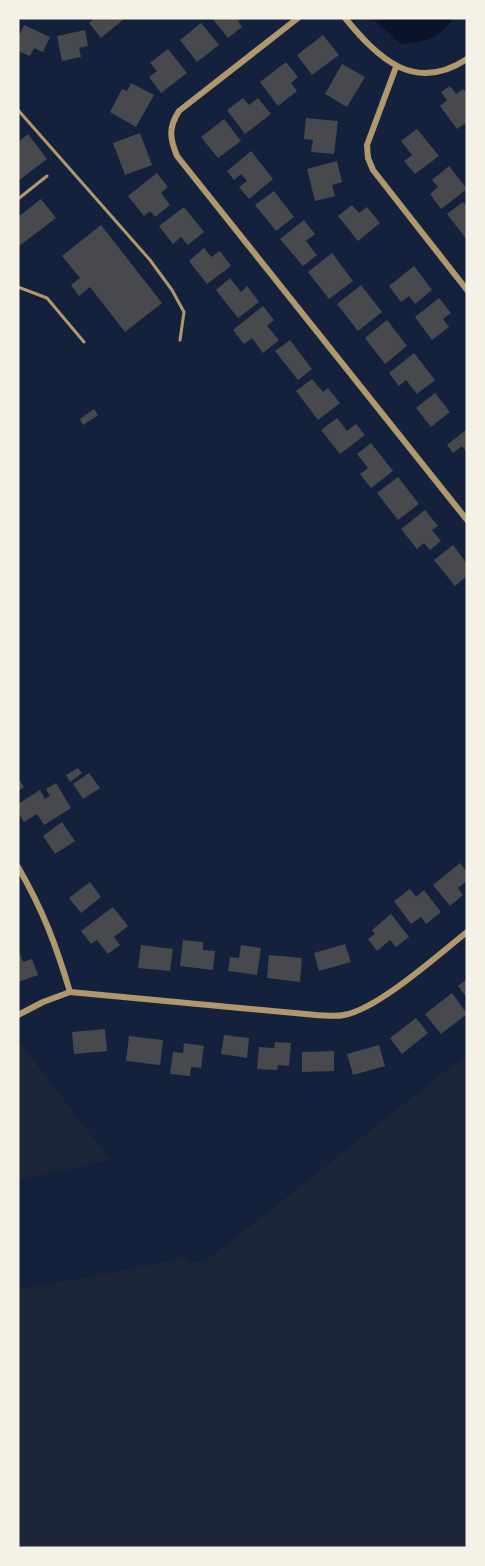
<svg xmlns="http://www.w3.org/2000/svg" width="485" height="1566" font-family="Montserrat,sans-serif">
  <rect width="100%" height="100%" fill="#14213d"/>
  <path fill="#1d2539" d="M18,1040L110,1160L18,1180Z
    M467,1054V1548H18V1290L186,1258L190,1263L206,1261Z"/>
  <path fill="#0b132b" d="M372,18H454C437,39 428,42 401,44Z"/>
  <path fill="#48494c" d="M95,18H123L124,19L101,38L89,23Z
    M212,18H242L238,21L242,27L228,38Z
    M201,23L219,45L197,62L180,40Z
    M24,25L50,37L43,52L34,48L30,56L18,51V38Z
    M85,30L88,46L79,48L81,57L62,61L57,36Z
    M323,35L339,55L312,75L297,55Z
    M168,49L187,73L161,93L149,77L157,71L150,63Z
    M286,62L298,77L291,83L297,91L278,106L260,82Z
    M342,64L365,77L347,107L325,94Z
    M131,83L154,95L136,127L110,112L122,89L127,91Z
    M450,86L456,94L463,89L467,93V122L457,129L440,106L447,100L441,92Z
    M243,98L249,105L258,98L271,114L245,134L227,110Z
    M306,118L338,121L334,154L311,152L313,140L304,139Z
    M224,119L241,141L218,158L201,137Z
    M417,129L439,156L415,174L404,161L412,155L401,141Z
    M140,133L152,165L125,175L113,143Z
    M28,134L47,159L18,181V142Z
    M251,151L273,179L249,199L239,187L247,181L241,174L234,180L227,171Z
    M337,161L342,182L332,185L335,196L315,201L307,169Z
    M449,166L467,189L441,209L430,194L438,187L432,180Z
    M157,173L168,187L161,193L170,205L155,217L150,211L144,216L128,196Z
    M274,191L294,217L276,231L255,205Z
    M41,199L56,218L19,246L18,217Z
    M463,202L467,206V240L447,214Z
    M352,205L359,213L367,207L380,223L358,241L338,216Z
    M184,207L204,232L188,245L181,237L173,244L159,226Z
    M304,220L315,234L306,241L317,255L303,266L280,239Z
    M101,225L162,303L125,332L90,287L79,296L71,285L80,278L62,256Z
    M204,248L211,257L220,251L231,266L207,284L189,261Z
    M332,253L353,281L329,299L308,272Z
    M414,266L432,290L415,304L409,296L401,302L389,286Z
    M230,278L241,292L247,286L259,302L238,318L216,290Z
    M361,285L382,312L358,331L337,304Z
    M439,298L451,313L443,319L449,327L432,340L415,317Z
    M263,306L274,320L267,326L279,340L263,353L252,338L244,344L233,330Z
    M387,320L407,346L385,364L365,338Z
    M290,340L312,369L298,380L275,351Z
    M414,353L435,380L417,394L406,380L399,386L389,373Z
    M312,379L323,392L328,388L340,403L318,420L296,391Z
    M435,393L450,412L431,427L416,408Z
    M94,409L98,415L83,425L80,419Z
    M337,418L347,431L356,424L365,435L340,454L321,430Z
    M467,429V453L462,446L453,453L447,445Z
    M371,443L393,471L371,488L360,474L368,468L357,454Z
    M398,477L419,504L398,520L377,493Z
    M425,510L438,526L432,530L441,541L430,550L424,543L417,549L401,529Z
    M453,545L467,564V576L455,586L434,560Z
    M78,768L82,773L70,782L66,775Z
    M89,773L100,788L83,799L73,784Z
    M18,778L24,787L18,791Z
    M56,783L71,808L44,825L37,814L24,822L18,812V804L40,790L45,799L50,796L46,789Z
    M62,822L75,841L55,854L43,836Z
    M460,863L467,872V881L458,888L463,895L450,906L433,885Z
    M90,882L101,897L81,913L69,898Z
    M410,889L416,897L424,890L441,912L426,924L421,917L411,924L394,901Z
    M113,907L128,926L114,937L120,945L108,954L97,940L91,944L81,931Z
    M391,914L409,937L396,947L390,940L377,951L368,939L375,934L372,930Z
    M183,940L203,942V950L215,951L213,970L180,966Z
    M345,944L351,962L319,971L314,953Z
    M141,945L173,949L170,971L138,968Z
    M241,945L261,948L257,975L228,971L230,957L239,958Z
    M18,948L23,962L32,959L38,975L18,982Z
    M269,955L302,958L300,982L267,978Z
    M467,979V998L458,986Z
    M452,993L467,1014L441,1034L425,1014Z
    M416,1018L428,1033L402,1054L390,1038Z
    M105,1029L107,1051L74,1054L72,1032Z
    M224,1035L249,1038L247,1058L221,1054Z
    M129,1036L163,1040L160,1065L126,1061Z
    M275,1042L291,1043L289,1066L278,1065L277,1070L257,1069L259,1047L274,1048Z
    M184,1043L204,1046L201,1068L191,1067L190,1076L170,1074L173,1052L183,1053Z
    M379,1045L385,1066L353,1075L347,1054Z
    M334,1051V1071L302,1072V1052Z"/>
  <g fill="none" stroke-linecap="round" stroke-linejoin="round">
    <path stroke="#b1986c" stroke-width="3" d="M18,110L150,260L172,290L184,312L180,340
      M18,199L47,176
      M18,287L47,298L84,342"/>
    <path stroke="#b1986c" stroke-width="6" d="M298,18L179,111C168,128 170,139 177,156L467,520
      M345,18C378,58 414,94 467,59
      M396,67L367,145L368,158L373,170L467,290
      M18,867C43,910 56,945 70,992
      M18,1015L43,1002L70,992L316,1015C324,1015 335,1017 344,1015C378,1009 438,955 467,932"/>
  </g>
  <rect width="485" height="1566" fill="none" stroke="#f6f1e7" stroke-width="39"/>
</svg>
